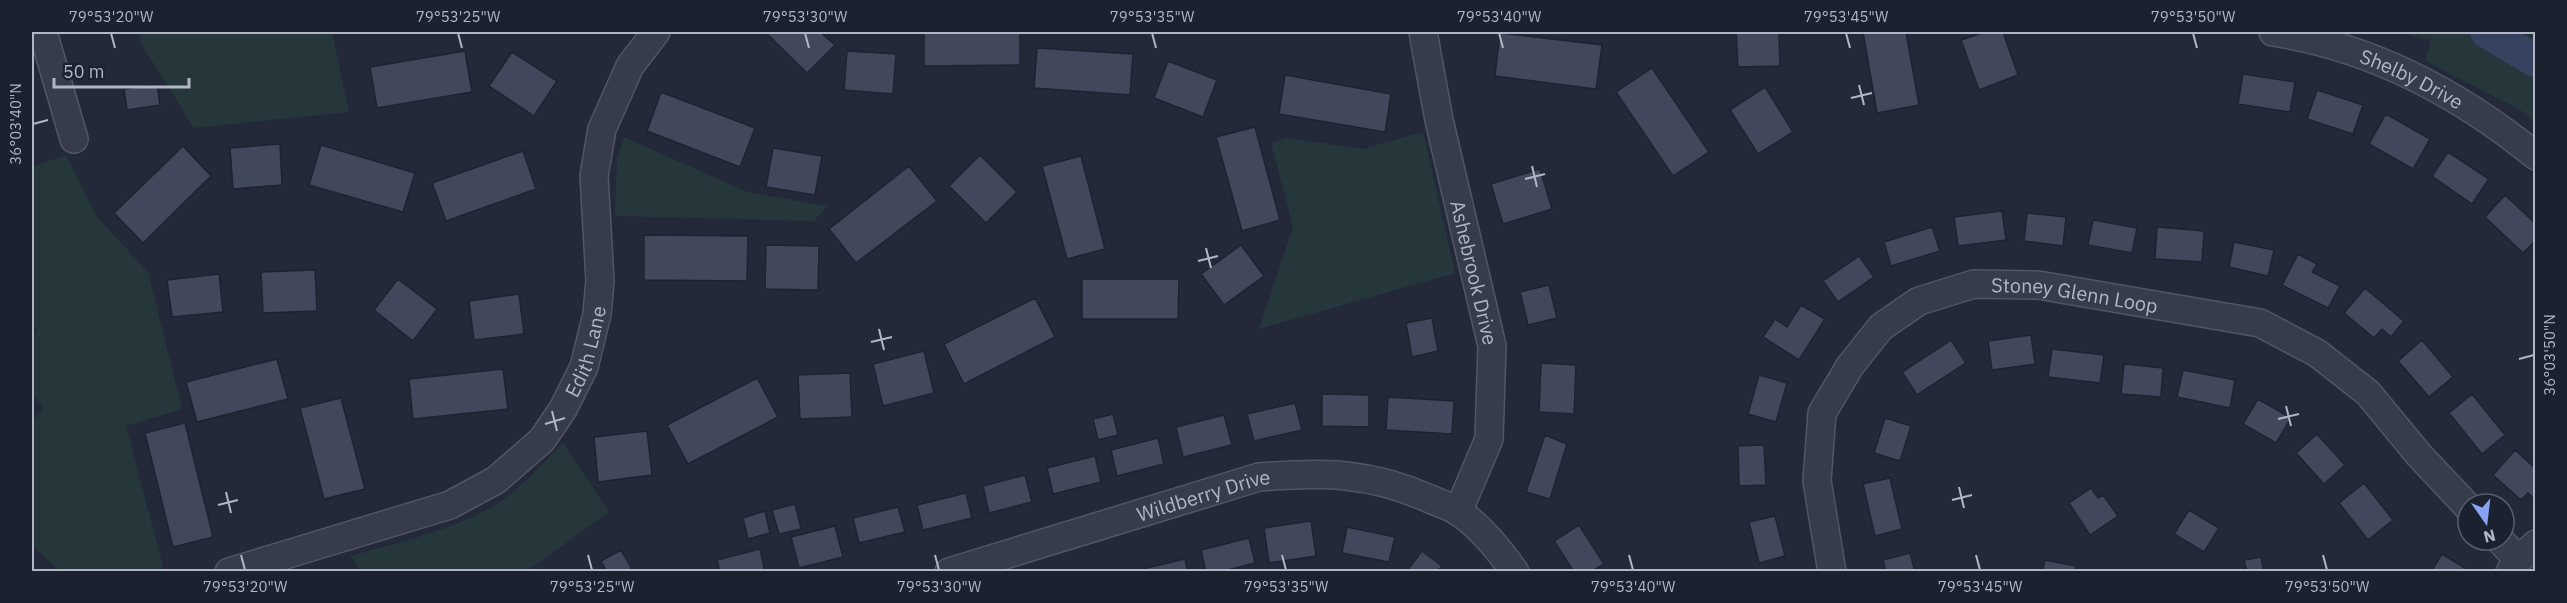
<svg xmlns="http://www.w3.org/2000/svg" width="2567" height="603" font-family="'IBM Plex Sans',sans-serif">
  <rect width="100%" height="100%" fill="#232939"/>
  <path fill="#26373c" d="M138,32H332L349,112L194,128L142,45Z
    M2401,32H2535V124L2522,111L2425,61L2431,41Z
    M1423,132L1455,273L1259,329L1293,227L1271,143L1287,138L1363,149Z
    M624,137L747,192L827,206L814,221L615,216L617,159Z
    M66,155L96,216L148,272L182,409L126,426L164,570L160,571H60L32,545V421L44,409L32,393V336L37,331L32,325V167Z
    M563,443L609,512L527,571H361L351,556C398,542 447,532 490,508C518,492 541,465 563,443Z"/>
  <g fill="none" stroke-linecap="round" stroke-linejoin="round">
    <path stroke="#364260" stroke-width="33" d="M2487,32L2536,61"/>
  </g>
  <path fill="#42485b" stroke="#1d2331" stroke-width="1.5" d="M765,32H820L835,45L807,73Z
    M924,32H1020V65L924,66Z
    M1736,32H1779L1780,66L1738,67Z
    M1863,32H1906L1919,105L1877,113Z
    M1985,32H2003L2018,75L1979,90L1961,40Z
    M1500,33L1602,45L1596,89L1495,76Z
    M1037,48L1133,54L1130,95L1034,88Z
    M465,51L472,92L377,108L370,67Z
    M847,51L896,54L893,94L844,90Z
    M512,52L557,81L534,116L489,86Z
    M1168,61L1217,80L1203,117L1154,98Z
    M1652,68L1709,152L1673,176L1616,92Z
    M2243,74L2295,82L2290,112L2238,104Z
    M1285,75L1391,94L1385,132L1279,114Z
    M157,84L160,105L127,110L124,89Z
    M1765,87L1793,132L1758,154L1730,110Z
    M2317,90L2363,105L2353,134L2307,119Z
    M661,92L755,128L740,167L647,131Z
    M2386,114L2430,139L2413,169L2369,144Z
    M1255,127L1280,220L1242,231L1216,137Z
    M280,144L282,185L233,189L230,148Z
    M321,145L415,173L403,212L309,185Z
    M183,146L211,176L143,243L114,213Z
    M773,148L822,156L815,195L766,187Z
    M523,151L536,189L446,221L432,183Z
    M2448,152L2489,179L2472,204L2432,176Z
    M980,155L1017,192L986,223L949,186Z
    M1081,156L1105,249L1067,259L1042,166Z
    M909,166L937,201L856,263L829,229Z
    M1540,169L1552,209L1503,224L1491,184Z
    M2505,195L2536,224V240L2523,253L2485,217Z
    M2002,211L2006,240L1958,246L1954,217Z
    M2027,213L2066,217L2063,246L2024,241Z
    M2093,220L2137,228L2132,253L2088,245Z
    M1932,227L1940,251L1891,266L1884,242Z
    M2157,227L2204,231L2202,262L2155,259Z
    M644,235L748,236L747,281L644,280Z
    M2234,242L2274,250L2268,276L2229,267Z
    M766,245L819,246L818,290L765,289Z
    M1241,245L1264,276L1224,305L1201,274Z
    M2298,254L2317,264L2312,272L2340,286L2328,308L2282,285Z
    M1859,256L1874,277L1838,302L1823,281Z
    M315,270L317,311L263,313L261,272Z
    M219,274L223,312L172,317L167,280Z
    M398,279L437,309L413,341L374,310Z
    M1082,279H1179L1178,319H1082Z
    M1549,285L1557,318L1528,325L1520,292Z
    M2365,288L2404,321L2391,337L2382,329L2374,338L2344,313Z
    M519,294L524,334L474,340L469,301Z
    M1035,298L1055,337L964,384L944,344Z
    M1801,305L1825,319L1799,360L1763,337L1775,319L1787,327Z
    M1432,318L1438,351L1412,357L1406,323Z
    M2031,335L2035,364L1992,370L1988,341Z
    M1951,340L1966,363L1917,395L1902,372Z
    M2422,340L2453,377L2429,397L2398,361Z
    M2052,349L2104,355L2100,383L2048,377Z
    M924,351L934,393L883,406L873,364Z
    M277,359L288,399L197,422L186,382Z
    M1541,363L1576,365L1574,414L1539,412Z
    M2124,364L2163,368L2161,397L2121,394Z
    M503,369L508,409L413,419L409,379Z
    M2183,370L2235,380L2230,408L2177,397Z
    M850,373L852,417L800,419L798,375Z
    M1759,375L1787,383L1776,422L1748,414Z
    M757,378L778,417L688,464L667,425Z
    M1322,394L1369,395V427L1322,426Z
    M2472,394L2505,435L2482,454L2449,413Z
    M1388,397L1454,401L1452,434L1386,430Z
    M341,398L365,489L324,499L300,408Z
    M2258,399L2291,418L2276,443L2243,424Z
    M1295,403L1302,430L1254,441L1247,414Z
    M1113,414L1118,435L1098,440L1093,419Z
    M1224,415L1232,445L1183,457L1176,427Z
    M1885,418L1911,426L1900,461L1874,453Z
    M185,423L213,537L173,547L145,433Z
    M647,431L652,475L598,482L594,437Z
    M2317,434L2345,465L2324,484L2296,453Z
    M1545,435L1567,444L1550,499L1526,492Z
    M1158,438L1164,464L1117,476L1111,450Z
    M1764,445L1766,485L1739,486L1738,446Z
    M2515,450L2536,469V500L2528,493L2521,500L2493,475Z
    M1095,456L1101,482L1053,494L1047,468Z
    M1025,475L1032,502L989,513L983,486Z
    M1890,478L1902,529L1875,536L1863,484Z
    M2364,483L2393,520L2368,540L2339,503Z
    M2091,488L2098,498L2103,495L2118,516L2090,535L2069,503Z
    M966,493L972,518L923,530L917,505Z
    M795,504L801,529L779,534L772,510Z
    M898,507L905,532L859,543L853,518Z
    M2189,510L2219,528L2204,552L2174,534Z
    M765,511L770,533L748,539L743,518Z
    M1775,516L1785,556L1759,563L1749,522Z
    M1311,521L1316,556L1269,563L1264,528Z
    M1579,525L1604,564L1591,572H1574L1554,541Z
    M835,526L843,557L799,568L791,537Z
    M1347,527L1395,537L1389,562L1342,553Z
    M1249,538L1255,563L1220,572H1206L1201,550Z
    M760,549L765,572H720L717,560Z
    M621,550L632,569L628,572H607L601,561Z
    M1422,551L1442,566L1437,572H1406Z
    M1910,553L1915,572H1886L1883,560Z
    M2442,554L2465,568L2463,572H2431Z
    M2261,557L2264,572H2247L2244,560Z
    M1185,559L1188,572H1139L1138,570Z
    M2045,560L2076,566L2075,572H2042Z"/>
  <g fill="none" stroke-linecap="round" stroke-linejoin="round">
    <g stroke="#515665" stroke-width="30">
      <g id="minor">
        <path d="M43,32L74,139"/>
        <path id="s1" d="M1423,32L1439,120L1492,346L1489,439L1458,512"/>
        <path id="s2" d="M2273,32C2371,47 2460,94 2536,156"/>
        <path d="M2500,540L2518,560"/>
        <path id="s3" d="M229,572L450,505L496,480L542,440L563,409L584,367L597,314L600,281L594,176L602,129L630,66L656,32"/>
        <path id="s4" d="M949,572L1259,477C1323,472 1370,472 1430,499C1439,503 1450,506 1459,512C1482,528 1499,550 1515,572"/>
        <path id="s5" d="M1832,572L1817,481L1822,413L1850,366L1881,327L1919,301L1974,284L2038,285L2260,323L2317,353L2368,393L2419,455L2468,507"/>
        <path d="M2510,572L2518,560L2536,544"/>
      </g>
    </g>
    <use href="#minor" stroke="#363c4a" stroke-width="27"/>
  </g>
  <path fill="none" stroke="#b1b6c6" stroke-width="2" d="M111,33L115,48M458,33L462,48M805,33L809,48M1152,33L1156,48M1499,33L1503,48M1846,33L1850,48M2193,33L2197,48M1859,85L1864,105M1851,98L1872,93M33,124L48,120M1532,166L1537,187M1525,179L1545,174M1206,248L1211,268M1198,261L1218,256M879,329L884,350M871,342L892,337M2519,359L2534,355M2286,406L2291,426M552,411L557,431M2278,419L2299,414M545,424L565,418M1959,487L1964,508M226,492L231,513M1952,500L1972,495M218,505L238,500M241,555L245,570M588,555L592,570M935,555L939,570M1282,555L1286,570M1629,555L1633,570M1976,555L1980,570M2323,555L2327,570"/>
  <g text-anchor="middle" dominant-baseline="central" stroke-width="4.5" stroke-linejoin="round" paint-order="stroke">
    <g font-size="20" fill="#b1b6c6" stroke="#1b212f">
      <text stroke="none"><textPath href="#s2" startOffset="147">Shelby Drive</textPath></text>
      <text stroke="none"><textPath href="#s1" startOffset="246">Ashebrook Drive</textPath></text>
      <text stroke="none"><textPath href="#s5" startOffset="470">Stoney Glenn Loop</textPath></text>
      <text stroke="none"><textPath href="#s3" startOffset="444">Edith Lane</textPath></text>
      <text stroke="none"><textPath href="#s4" startOffset="266">Wildberry Drive</textPath></text>
    </g>
  </g>
  <rect width="2567" height="603" fill="none" stroke="#1b212f" stroke-width="66"/>
  <g transform="translate(2486 522) rotate(166)"><circle r="28" fill="#1b212f" stroke="#575d6b" stroke-width="1.5"/>
  <path d="M0-4.5L10 22L0 15L-10 22Z" fill="#88a2f4"/>
  <text y="-9" font-size="16" font-weight="bold" text-anchor="middle" fill="#b1b6c6">N</text>
  </g>
  <path d="M54 78v9h135v-9" fill="none" stroke="#b1b6c6" stroke-width="3"/>
  <text x="63" y="78" font-size="18" fill="#b1b6c6" stroke="#1b212f" stroke-width="4.5" paint-order="stroke">50 m</text>
  <rect x="33" y="33" width="2501" height="537" fill="none" stroke="#b1b6c6" stroke-width="2"/>
  <g font-size="15" text-anchor="middle" fill="#b1b6c6">
    <text x="111" y="22">79°53'20"W</text>
    <text x="458" y="22">79°53'25"W</text>
    <text x="805" y="22">79°53'30"W</text>
    <text x="1152" y="22">79°53'35"W</text>
    <text x="1499" y="22">79°53'40"W</text>
    <text x="1846" y="22">79°53'45"W</text>
    <text x="2193" y="22">79°53'50"W</text>
    <text transform="translate(16 124) rotate(-90)" y="5">36°03'40"N</text>
    <text transform="translate(2550 355) rotate(-90)" y="5">36°03'50"N</text>
    <text x="245" y="592">79°53'20"W</text>
    <text x="592" y="592">79°53'25"W</text>
    <text x="939" y="592">79°53'30"W</text>
    <text x="1286" y="592">79°53'35"W</text>
    <text x="1633" y="592">79°53'40"W</text>
    <text x="1980" y="592">79°53'45"W</text>
    <text x="2327" y="592">79°53'50"W</text>
  </g>
</svg>
